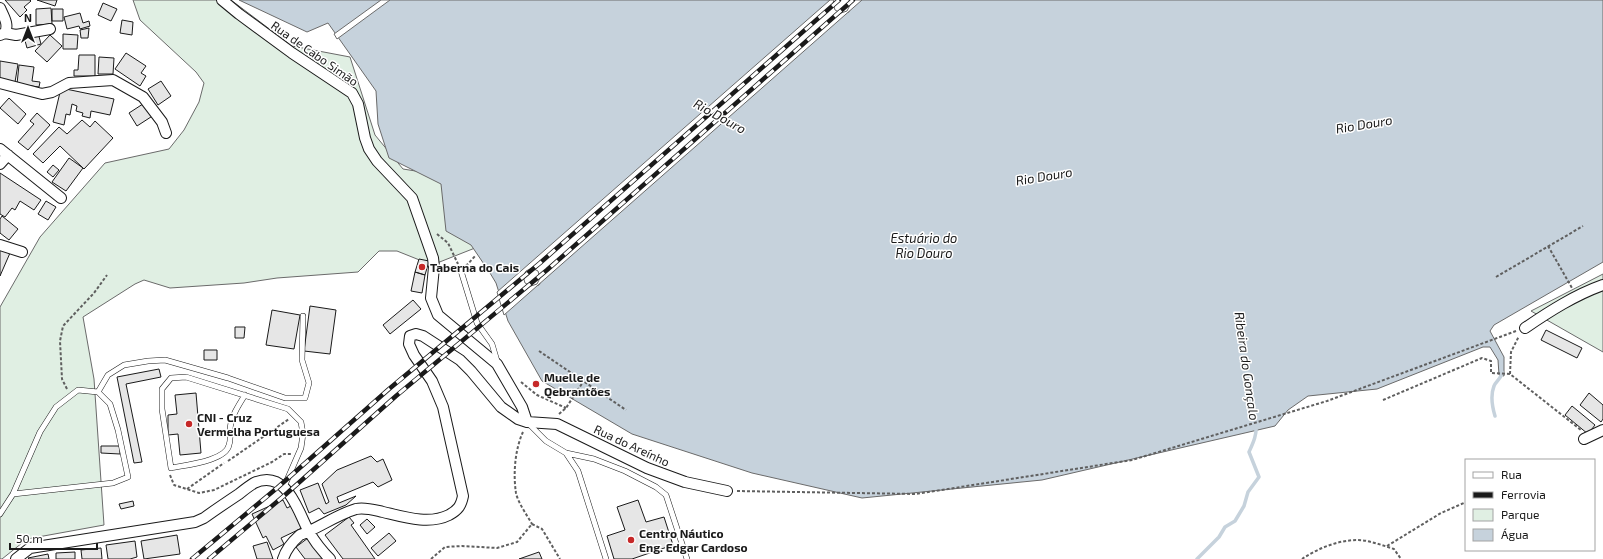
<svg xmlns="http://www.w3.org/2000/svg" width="1603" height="559" font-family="'Exo 2',sans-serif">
  <rect width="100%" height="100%" fill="#fff"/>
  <path fill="#e0efe3" stroke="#6a6a6a" d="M133,0H231L292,46L350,57L375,135L403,169L428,173H451L475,248L432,265L397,251H379L358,272L277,278L244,283L170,288L144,280L135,284L83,317L94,379L104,525L27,539L2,559H0V307L40,237L105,163L169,149L184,130L199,102L204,83L196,72L140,20Z
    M1603,274V352L1531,311Z"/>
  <path fill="#c6d2dc" stroke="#6a6a6a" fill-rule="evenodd" d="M239,0H832L833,11L841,15L849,12L852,5L851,0H1603V262L1494,325L1490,331L1504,357V376L1499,375L1498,360L1490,347H1483L1377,389L1308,396L1288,410L1275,426L1042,480L862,498L752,473L632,434L542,381L508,321L496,283L490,273L471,245L446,231L441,184L389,158L378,124L376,91L328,23L307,32ZM532,266L540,270L543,278L539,285L531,288L524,284L521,276L525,269Z"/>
  <path fill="#fff" stroke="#6a6a6a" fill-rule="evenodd" d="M381,0H390L337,39L334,34Z
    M830,0H834L833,3L835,10L841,13L847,11L850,5L849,0H862L504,315L497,292ZM532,268L538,271L540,278L537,284L531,286L525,283L523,276L526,271Z"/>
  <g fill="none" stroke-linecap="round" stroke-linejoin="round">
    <path stroke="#c6d2dc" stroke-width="3.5" d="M1495,416C1492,406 1490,396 1494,386C1496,381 1502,378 1502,372
      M1197,559L1219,537L1225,527L1235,521L1244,506L1248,492L1259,477L1249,452C1253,443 1257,435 1256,425"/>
  </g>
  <path fill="#e6e6e6" stroke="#1a1a1a" d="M5,0H30L31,1L24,7L27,10L20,17Z
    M37,0H57L55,6Z
    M103,3L117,9L111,21L98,15Z
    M51,8L52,24L36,25V9Z
    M52,9H63V21H52Z
    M80,13L83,23L89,21L90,26L80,29L79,26L67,29L64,17Z
    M122,20L133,22L132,35L120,33Z
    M89,28L88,38H81L80,30Z
    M38,33L41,44L27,48L24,37Z
    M63,34L78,35L77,49H63Z
    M50,35L62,46L47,62L35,51Z
    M126,53L146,66L141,73L146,76L140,86L115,69Z
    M79,55H95V76H74V70H78Z
    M99,57L114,58L113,74H98Z
    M0,61L18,64L15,82L0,79Z
    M19,65L34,67L32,81L40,82L39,87L17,84Z
    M161,81L171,96L158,105L148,89Z
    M61,88L114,99L110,115L91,111L90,118L82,116L83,113L76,111L77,106L72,104L70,115L66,114L64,125L53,122Z
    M9,98L26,114L18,124L0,108Z
    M146,102L154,115L137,126L129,113Z
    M37,113L50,125L28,150L18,142L34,124L30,121Z
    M82,120L90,127L95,121L113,138L84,169L60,146L43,163L33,154L59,127L67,134Z
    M69,158L83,168L66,191L52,182Z
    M53,165L59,170L53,177L47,172Z
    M0,173L41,200L34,210L20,201L15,210L12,208L5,217L0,214Z
    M46,201L56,207L48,220L38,214Z
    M2,216L18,229L9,240L0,233V219Z
    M0,249L10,253L0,276Z
    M419,259L429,261L425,275L415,272Z
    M415,272L425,275L422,293L411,291Z
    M413,300L421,309L390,334L383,325Z
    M310,306L336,310L330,354L304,351Z
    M272,310L300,315L294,349L266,345Z
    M235,327H245L244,338H235Z
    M1546,330L1582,348L1577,358L1541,340Z
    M204,350H217V360H204Z
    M159,369L161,377L126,384L142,462L134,463L117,377Z
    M196,393L201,453L180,455L178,434L168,435V415L177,414L175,395Z
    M1589,393L1603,405V419L1601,422L1580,405Z
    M1572,406L1595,425L1588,434L1565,415Z
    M101,446H120V454L101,453Z
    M371,456L377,462L383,459L392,480L378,487L373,482L337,497L339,503L356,496L346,505L324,514L319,508L309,513L300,490L318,483L326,504L329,502L322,484L337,470Z
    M283,500L287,508L291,506L302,528L281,538L284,544L273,550L266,536L263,538L252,514Z
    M638,500L646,522L664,517L673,545L632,559H614L607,536L625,530L617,507Z
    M133,501L134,506L121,509L119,504Z
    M349,517L354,523L351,525L375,559H343L325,535Z
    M367,519L375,527L367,534L360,525Z
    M389,533L396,541L378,556L371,548Z
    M177,535L180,554L144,559L141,541Z
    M308,538L324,559H305L296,547Z
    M135,541L137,557L130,559H108L106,545Z
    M267,542L273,559H257L253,546Z
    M101,548L102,559H82L81,550Z
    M75,552V559H56V553Z
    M539,552L542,559H519Z
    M48,554L49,559H29L28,558Z"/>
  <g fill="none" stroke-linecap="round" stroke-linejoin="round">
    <g stroke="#1a1a1a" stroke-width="6">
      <path id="service" d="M461,271L477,323L492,344L497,361
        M98,392L108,375L124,365L148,361L165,360L228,378L285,398H305L309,383L302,360L303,316
        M245,395C238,406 231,417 230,429C230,434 231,440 229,445C226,461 185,465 171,468L162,409V389L171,378L186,377L288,409L301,422L303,434L301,448L284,487
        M528,423L546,441L566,453L594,459L625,471L656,487L666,495L687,559
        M566,453L578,471L606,559
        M0,514L13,494L40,432L56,407L78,390L98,392L110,404L118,430L128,477L113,483L13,494"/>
    </g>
    <g stroke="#1a1a1a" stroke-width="12">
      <path id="minor" d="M222,0L239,14L292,53L352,93L358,104L365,138L369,149L377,161L412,198L433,258L434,267L431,298L438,315L497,364L522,407L527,422
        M0,8C4,17 9,24 5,33
        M0,35L5,33L16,35L50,29
        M0,83L42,94L52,92L69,83L113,80L143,97L162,122L166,133
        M0,149L61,198
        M0,164L8,155
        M0,245L22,252
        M1525,328C1550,311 1575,295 1603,285
        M1584,439L1603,430
        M16,559L30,548L195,522L204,518C215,510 227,502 239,494C244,490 249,486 254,483C287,468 298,512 309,532C315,542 322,551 330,559
        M283,559C286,549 292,542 300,535C319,528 336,515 356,509C365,507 374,510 383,512C404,517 429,525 449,515C458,510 461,506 463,496L443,407L432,381L414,355L409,344L410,336L416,334L423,336L460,360L471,371L501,407L518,419L527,422L557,424L647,468L685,482L727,491"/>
    </g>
    <path stroke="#5f5f5f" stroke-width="2" stroke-dasharray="3 2" stroke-linecap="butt" d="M437,234L448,243L458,264
      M1548,246L1572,288
      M466,266L476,255
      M1496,277L1583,226
      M539,351L626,410
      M1510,374L1511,352L1519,336
      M521,382L537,395L566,408
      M67,389L62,379L60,341L63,326L94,293L107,275
      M1383,400L1482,358L1491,361V373L1510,374L1581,430
      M559,414L566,408L583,382
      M523,432C515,449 513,474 516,493C518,503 527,515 532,524
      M228,461L289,419
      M170,475L174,485L199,493L214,490L272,462L284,454H291
      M187,489L224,463
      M737,491L916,494L1132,460L1327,401L1516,331
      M532,524L542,529L560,559
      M1387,546L1441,513L1466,502
      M431,559L445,547L462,546L497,548L517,542L532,524
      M1302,559C1320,547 1345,537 1367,541C1376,543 1385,546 1394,549L1401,559"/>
    <use href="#service" stroke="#fff" stroke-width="5"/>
    <use href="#minor" stroke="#fff" stroke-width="10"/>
    <g stroke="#1a1a1a" stroke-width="4.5">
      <path id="rail" d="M192,559L277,488L389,389L540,263L839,0
        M209,559L285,495L396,396L547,270L853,0"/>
    </g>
    <use href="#rail" stroke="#fff" stroke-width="3" stroke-dasharray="9" stroke-linecap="butt"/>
  </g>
  <g fill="#c62828" stroke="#fff" stroke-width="1.5">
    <circle cx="422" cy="267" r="4"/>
    <circle cx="536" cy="384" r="4"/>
    <circle cx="189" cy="424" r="4"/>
    <circle cx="631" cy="540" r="4"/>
  </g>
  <g text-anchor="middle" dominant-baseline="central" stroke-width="3" stroke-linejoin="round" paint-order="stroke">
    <g font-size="12" fill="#1a1a1a" stroke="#fff">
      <text transform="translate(315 53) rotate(35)">Rua de Cabo Simão</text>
      <text transform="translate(632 445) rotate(25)">Rua do Areínho</text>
    </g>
    <g font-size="12" font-weight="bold" fill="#1a1a1a" stroke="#fff" text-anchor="start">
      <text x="430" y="267">Taberna do Cais</text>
      <text x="544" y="377">Muelle de<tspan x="544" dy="14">Qebrantões</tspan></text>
      <text x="197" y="417">CNI - Cruz<tspan x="197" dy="14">Vermelha Portuguesa</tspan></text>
      <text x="639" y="533">Centro Náutico<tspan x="639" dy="14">Eng. Edgar Cardoso</tspan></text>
    </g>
    <g font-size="13" font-style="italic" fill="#1a1a1a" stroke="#fff">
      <text transform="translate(720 116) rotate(29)">Rio Douro</text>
      <text transform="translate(1364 124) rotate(-9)">Rio Douro</text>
      <text transform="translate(1044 176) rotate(-9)">Rio Douro</text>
      <text x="924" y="238">Estuário do<tspan x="924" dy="15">Rio Douro</tspan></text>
      <text transform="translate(1247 366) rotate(82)">Ribeira do Gonçalo</text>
    </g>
  </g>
  <rect x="1465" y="459" width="130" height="92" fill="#ffffff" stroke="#a3a3a3"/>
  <rect x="1473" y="472" width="20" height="6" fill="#ffffff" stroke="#a3a3a3"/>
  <text x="1501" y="479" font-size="12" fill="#1a1a1a">Rua</text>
  <rect x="1473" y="492" width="20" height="6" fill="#1a1a1a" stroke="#a3a3a3"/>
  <text x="1501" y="499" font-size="12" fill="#1a1a1a">Ferrovia</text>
  <rect x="1473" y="509" width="20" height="12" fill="#e0efe3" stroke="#a3a3a3"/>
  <text x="1501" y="519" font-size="12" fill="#1a1a1a">Parque</text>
  <rect x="1473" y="529" width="20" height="12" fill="#c6d2dc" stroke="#a3a3a3"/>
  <text x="1501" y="539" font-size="12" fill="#1a1a1a">Água</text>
  <g transform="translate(28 28)" stroke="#ffffff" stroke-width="3" paint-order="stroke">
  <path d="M0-3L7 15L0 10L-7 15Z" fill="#1a1a1a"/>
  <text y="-6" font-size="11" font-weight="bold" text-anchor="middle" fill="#1a1a1a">N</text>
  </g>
  <path d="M10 543v6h87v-6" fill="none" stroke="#1a1a1a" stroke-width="2"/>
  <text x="16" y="543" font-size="12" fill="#1a1a1a" stroke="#ffffff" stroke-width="3" paint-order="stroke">50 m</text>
</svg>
